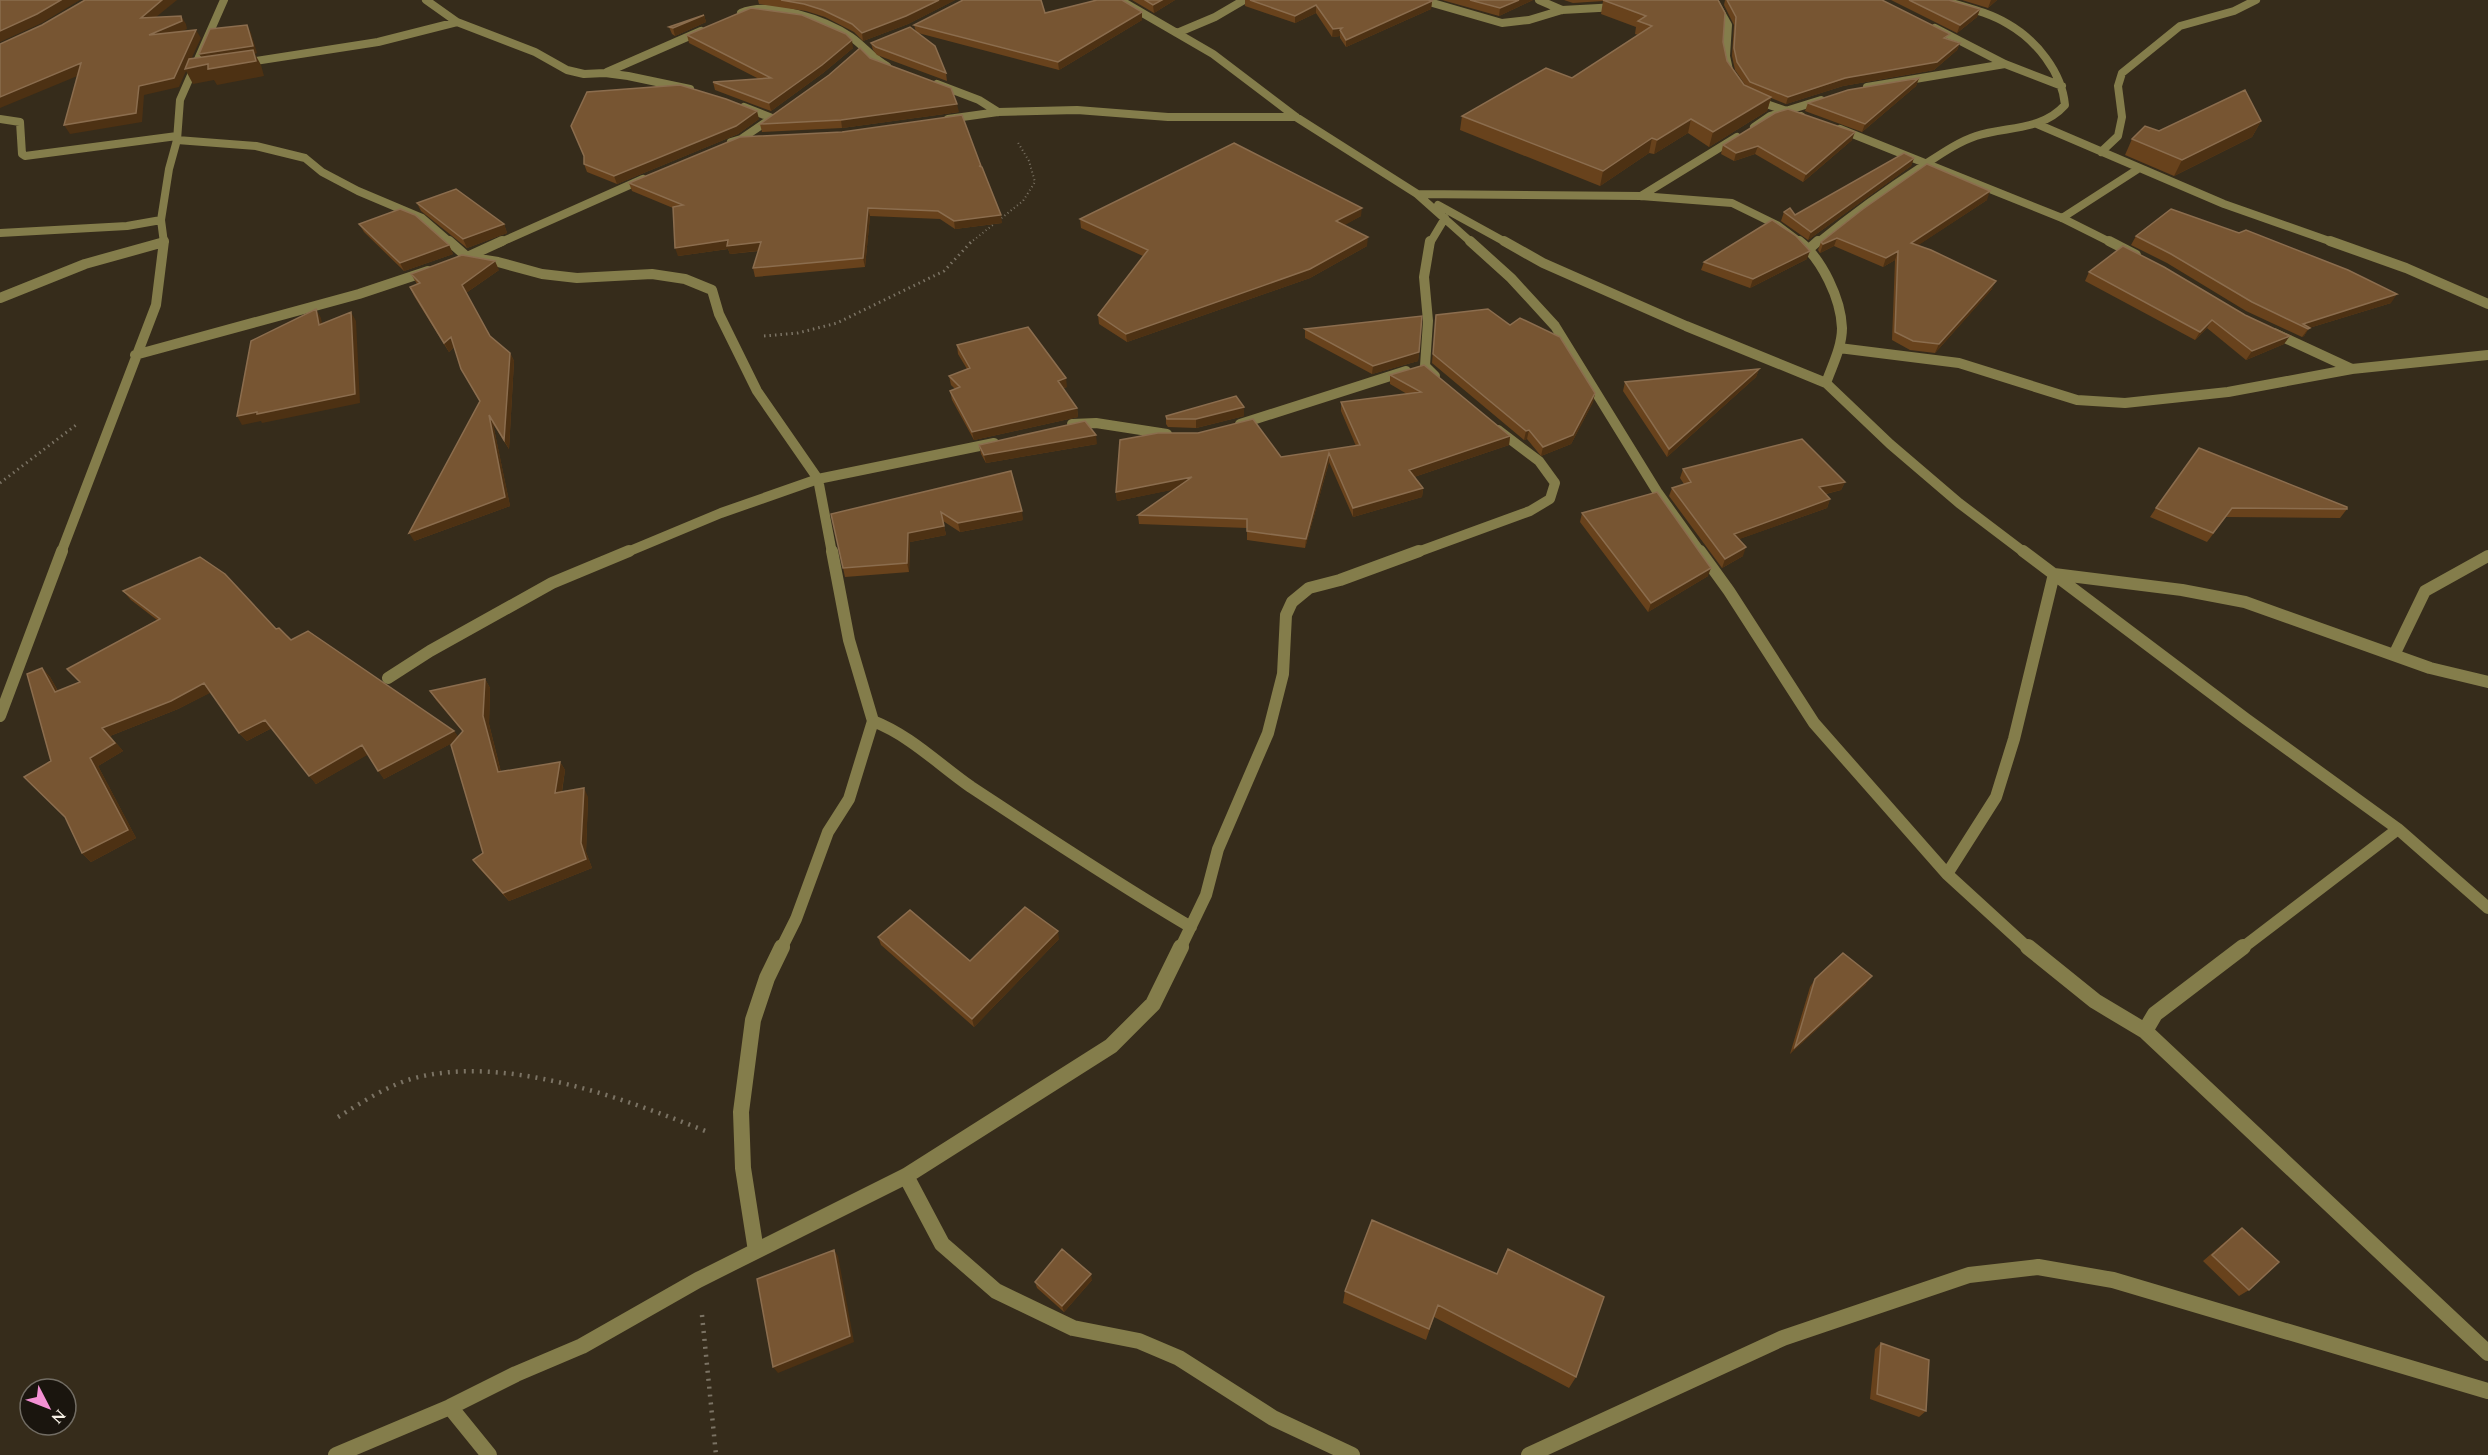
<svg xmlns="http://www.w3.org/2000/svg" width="2488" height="1455" font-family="Spectral,serif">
  <rect width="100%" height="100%" fill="#362c1b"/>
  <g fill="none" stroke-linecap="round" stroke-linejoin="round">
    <path stroke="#7b7364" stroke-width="2" stroke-dasharray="1 3" stroke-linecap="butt" d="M970,243L1023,201L1035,182L1029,161L1017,141"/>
    <path stroke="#7b7364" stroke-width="3" stroke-dasharray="1.5 4" stroke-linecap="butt" d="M764,336L798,333L837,323L944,271L972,241
      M0,483L76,425"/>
    <path stroke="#7b7364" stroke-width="4.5" stroke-dasharray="2 6" stroke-linecap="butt" d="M338,1117C361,1103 385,1087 411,1079C503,1053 623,1098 708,1132
      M702,1315L716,1455"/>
    <path stroke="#847d4b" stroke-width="8" d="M426,0L457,22L535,52L567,70L584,74L605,73L628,76L690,89
      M1120,0L1213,54L1296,117L1422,197
      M1422,0L1502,23L1529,20L1562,10L1617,7
      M1539,0L1562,10
      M1714,0L1728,25L1726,56L1729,70
      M741,13C769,0 826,20 851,37C864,46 873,59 887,66
      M1935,28L2005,64L2062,86
      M1177,33L1215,17L1244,0
      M243,63L378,42L457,22
      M607,72L701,31
      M937,84L979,100L998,112
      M1867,87L2005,64
      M1755,100L1801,116
      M0,119L20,122L22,154L25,156L177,136
      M948,119L998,112L1077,110L1168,117H1296
      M2037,124L2224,204L2335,243
      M1754,127L1770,116L1821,100
      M1840,129L2062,218L2112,243
      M177,140L256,146L305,158L322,172L358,191L422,218L451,243
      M731,142L741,139L772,118L744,107
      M2101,152L2118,136L2122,117L2118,86L2122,73L2180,26L2234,11L2256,0
      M1641,196L1737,137
      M1438,205L1507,243
      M2062,218L2138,169
      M0,233L127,226L161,220
      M161,243L164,242
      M164,243L161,220L169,169L177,140L180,100L224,0
      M499,243L643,179
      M1430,243L1445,218
      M1472,243L1417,194L1641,196L1732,203L1777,225L1801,243
      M1817,243C1851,215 1887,189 1924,165C1941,154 1958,142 1976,136C2007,126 2042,131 2065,105C2062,72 2036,40 2008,24C1988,12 1964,7 1942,0"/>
    <path stroke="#847d4b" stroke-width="10" d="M449,241L467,257L498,262L542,274L577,278L652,274L685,279L712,290L719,314L757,391L818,479L832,553
      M1430,241L1424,277L1428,321L1425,366L1435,376
      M1470,241L1511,278L1555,326L1658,493L1701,553
      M1504,241L1543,263L1686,326L1826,383L1890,444L1959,503L2025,553
      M1799,241C1822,259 1841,299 1842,328C1842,347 1832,366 1826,383
      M2109,241L2136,255
      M2330,241L2406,268L2488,304
      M1809,249L1818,241
      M467,257L502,241
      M0,298L85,264L164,242
      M2274,333L2352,369
      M1839,348L1959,363L2077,400L2125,403L2228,392L2352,369L2488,355
      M135,355L359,294L428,271
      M1072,424L1096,423L1167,434
      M1240,424L1406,371
      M61,553L156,305L164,241
      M625,553L721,513L818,479L994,443
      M1415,553L1530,511L1550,499L1555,483L1539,461L1498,430"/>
    <path stroke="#847d4b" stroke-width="12" d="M1700,551L1729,591L1814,723L1947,874L2029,949
      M2023,551L2246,719L2398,829L2488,908
      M2394,655L2425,591L2488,556
      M388,678L430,651L552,583L629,551
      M0,716L62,551
      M873,721C911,736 938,764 971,787C1044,835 1116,883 1191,927
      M1947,874L1996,797L2014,739L2054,574L2182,590L2245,602L2430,668L2488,682
      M781,949L796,919L828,832L849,799L873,721L849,640L832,551
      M1180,949L1206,895L1218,849L1268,733L1283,674L1286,615L1292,602L1309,588L1340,580L1419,551
      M2241,949L2398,829"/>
    <path stroke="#847d4b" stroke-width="16" d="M2028,947L2095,1001L2145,1031
      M2243,947L2155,1014L2145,1031L2488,1353
      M906,1176L942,1244L996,1291L1073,1328L1139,1341L1179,1358L1273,1418L1352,1455
      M756,1251L743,1168L741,1112L753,1020L767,978L782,947
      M450,1407L489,1455
      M336,1455L450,1407L516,1374L582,1346L698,1280L906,1176L1111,1046L1153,1004L1181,947
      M1529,1455L1783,1338L1969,1275L2038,1267L2113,1280L2488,1391"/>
  </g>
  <path fill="#68421c" d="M758,0H955L908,24L863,41L854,32L825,17L806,11L759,4Z
    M1132,0H1175L1154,13Z
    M1245,0H1428L1432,1L1431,9L1346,47L1340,38V36L1332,37L1316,13L1295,23L1245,6Z
    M1442,0H1533L1499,16Z
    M1564,0H1718L1723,42L1727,61L1746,86L1735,70L1732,56L1734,25L1724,5L1725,0H1882L1948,39L1960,43L1957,50L1934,70L1843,86L1786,104L1771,98L1767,111L1709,147L1688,133L1654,154L1649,153L1600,186L1460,130L1462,116L1572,78L1638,35L1635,34L1636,27L1601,14L1603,1L1573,3Z
    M1891,0H1949L1980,9L1977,17L1957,33Z
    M1962,0H1997L1988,8Z
    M1142,12V20L1059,70L918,33L946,73L947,81L877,55L873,50L871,43L916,32L914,25L1045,13Z
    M704,15L706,22L675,36L672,34L669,27Z
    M687,35L853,48L823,73L771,111L715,90L713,82L759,79L689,43Z
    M870,58L959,112L842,128L762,132L760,124Z
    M1919,78L1916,86L1862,132L1805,111L1808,103Z
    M759,119L738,134L617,184L587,172L584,164Z
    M2261,121L2252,137L2174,176L2125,155L2132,139L2159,131Z
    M1852,140L1803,182L1755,154L1734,161L1721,154L1723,145Z
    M1914,158L1911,166L1808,240L1781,221L1784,212L1795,215Z
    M981,166L1002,223L955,229L940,219L870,216L865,267L755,277L753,268L759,251L730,254L728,249L678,256L673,208L632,191L629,183Z
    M1987,200L1918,245L1992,289L1935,353L1910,350L1892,340L1895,260L1883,267L1834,246L1820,253L1818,250L1821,242L1863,209Z
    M417,203L504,224L507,233L467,248L421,211Z
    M1361,216L1344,225L1367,246L1310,278L1127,342L1099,324L1098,315L1143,256L1081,228L1080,219Z
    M359,224L449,245L453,254L404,271L364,232Z
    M2136,236L2391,303L2309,328L2304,336L2302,337L2246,311L2167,263L2131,245Z
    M1807,259L1750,288L1701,270L1704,262Z
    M499,270L466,293L490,336L510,353L514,361L509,449L493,424L510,506L414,541L480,402L461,369L454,347L449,352L414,296L410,287L417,284L411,274Z
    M2089,272L2284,344L2246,360L2207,328L2195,340L2085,281Z
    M1436,315L1595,393L1593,402L1571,444L1541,456L1527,439L1524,440L1432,363Z
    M1305,329L1419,352L1418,361L1372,374L1305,338Z
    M957,345L1067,387L1063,388L1077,408L1078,417L974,440L952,400L950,391L955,389L951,385L949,376L967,369L958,354Z
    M1759,369L1756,377L1667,457L1623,391L1625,382Z
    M1390,375L1510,436L1509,445L1414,477L1423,488L1422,497L1353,517L1329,462L1305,548L1247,540V528L1139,524L1138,515L1175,489L1117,501L1116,492L1281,457L1356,446L1341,411V402L1407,394L1390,384Z
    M1166,416H1244L1196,428L1168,427L1166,424Z
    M1097,444L986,463L981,454L979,445Z
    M1683,469L1845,482L1841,490L1826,494L1830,499L1827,508L1739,539L1743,556L1722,568L1669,496L1672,488L1684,484L1680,478Z
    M1011,471L1023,520L960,532L943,521L946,535L910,542L909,572L845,577L843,568Z
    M2156,508L2347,509L2340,518L2226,517L2207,542L2150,517Z
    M1582,513L1708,576L1648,612L1580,522Z
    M123,591L276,629L291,640L454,731L458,737L463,732L436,700L430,691L485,679L490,688L489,724L501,772L560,762L565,770L562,792L588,797L586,852L592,868L509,901L479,868L473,860L483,853L452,743L384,779L368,754L316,784L272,728L247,741L239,733L211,692L178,709L110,736L123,751L98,766L136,838L91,862L82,853L51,761L42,668L50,677L58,691L80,682L67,669L157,620L131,600Z
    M878,937L970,961L1059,939L974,1027L881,945Z
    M1815,979L1866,984L1790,1054L1810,987Z
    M1372,1220L1576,1377L1569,1388L1434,1317L1426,1340L1343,1303L1345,1291Z
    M2242,1228L2249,1290L2239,1296L2203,1261L2233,1235Z
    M1092,1280L1064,1312L1037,1288L1035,1282Z
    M1881,1343L1926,1411L1919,1417L1870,1399L1875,1349Z"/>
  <path fill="#4d3113" d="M61,0H80L42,23L0,42V31Z
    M162,0H177L145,26L141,18Z
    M939,0H955L908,24L863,41L862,33Z
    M1162,0H1175L1154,13L1153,5Z
    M1519,0H1533L1499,16L1500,8Z
    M1991,0H1997L1988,8Z
    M1432,1L1431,9L1346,47V40Z
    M1316,5V13L1295,23V16Z
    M1980,9L1977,17L1957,33L1960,25Z
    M1142,12V20L1059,70L1058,62Z
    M704,15L706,22L675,36L673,28Z
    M181,16L186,24L187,29L154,43L149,35Z
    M247,25L251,33L257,53L255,54L261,65L264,76L217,85L214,80L193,84L186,71L179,87L144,95L142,122L70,134L64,125L139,86L196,30L201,38L187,68L208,64L256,61H204L199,54Z
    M1342,28L1340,30V36L1332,37L1333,29Z
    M852,40L853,48L823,73L771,111L769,103Z
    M1960,43L1957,50L1934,70L1843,86L1786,104L1788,97Z
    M81,63L87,72L0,108V97Z
    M1919,78L1916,86L1862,132L1865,124Z
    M1771,97L1767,111L1709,147L1713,132Z
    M957,104L959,112L842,128L841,120Z
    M757,111L759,119L738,134L617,184L614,176Z
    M1691,119L1688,133L1654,154L1657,140Z
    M2261,121L2252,137L2174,176L2182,160Z
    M1855,132L1852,140L1803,182L1806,174Z
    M1652,138L1649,153L1600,186L1603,171Z
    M1758,146L1755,154L1734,161L1736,153Z
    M1914,158L1911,166L1808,240L1811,232Z
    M1990,191L1987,200L1908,252L1911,243Z
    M868,208L870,216L865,267L863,258Z
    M1362,208L1361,216L1336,230V221Z
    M1001,215L1002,223L955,229L954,221Z
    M504,224L507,233L467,248L463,239Z
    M1368,237L1367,246L1310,278L1127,342L1126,334Z
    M1837,238L1834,246L1820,253L1823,244Z
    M728,240L761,242L764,250L730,254L728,249L678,256L675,248Z
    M449,245L453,254L404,271L400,263Z
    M1810,251L1807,259L1750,288L1753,279Z
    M1898,251L1895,260L1883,267L1886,258Z
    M495,261L499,270L466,293L462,285Z
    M1996,281L1992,289L1935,353L1939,344Z
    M2397,294L2391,303L2309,328L2304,336L2302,337L2308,329L2303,324Z
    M316,309L321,318L324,334L319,325Z
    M351,312L356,321L360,403L262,423L261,421L242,425L237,416Z
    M2212,320L2207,328L2195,340L2200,332Z
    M2290,336L2284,344L2246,360L2252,351Z
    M451,337L456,345L449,352L444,343Z
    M1419,352L1418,361L1372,374L1373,366Z
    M510,353L514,361L509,449L504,440Z
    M1759,369L1756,377L1667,457L1669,449Z
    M1066,378L1067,387L1059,389L1058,381Z
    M1595,393L1593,402L1571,444L1541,456L1543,447Z
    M1244,407V416L1196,428V419Z
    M1077,408L1078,417L974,440L972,432Z
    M489,415L493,424L510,506L414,541L409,533Z
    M1529,430L1527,439L1524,440L1526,431Z
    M1096,435L1097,444L986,463L984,455Z
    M1510,436L1509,445L1408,479L1409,470Z
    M1329,453V462L1305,548L1306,539Z
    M1192,477V486L1117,501L1116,492Z
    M1845,482L1841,490L1816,496L1819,487Z
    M1423,488L1422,497L1353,517V508Z
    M1830,499L1827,508L1731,542L1734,534Z
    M1022,511L1023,520L960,532L958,523Z
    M944,526L946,535L910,542L909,572L907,563L908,533Z
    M1746,547L1743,556L1722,568L1725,559Z
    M1711,568L1708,576L1648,612L1651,603Z
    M42,668L50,677L63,701L55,692Z
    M485,679L490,688L489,724L503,781L498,772L483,716Z
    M204,683L212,692L178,709L110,736L123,751L98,766L136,838L91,862L82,853L90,758L102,728Z
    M265,720L272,728L247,741L239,733Z
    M454,731L460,739L384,779L378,771Z
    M362,745L369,754L316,784L309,776Z
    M560,762L565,770L560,802L555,793Z
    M584,788L588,797L586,852L592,868L509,901L503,893L581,843Z
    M1058,931L1059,939L974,1027L972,1019Z
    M1872,976L1866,984L1790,1054L1795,1047Z
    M834,1250L838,1256L854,1342L778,1373L773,1367Z
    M1091,1274L1092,1280L1064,1312L1062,1306Z"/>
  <path fill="#775532" stroke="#8b6d4e" stroke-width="1.5" d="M0,0H61L37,14L0,31Z
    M85,0H162L141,18L181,16L182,21L149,35L196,30L174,78L139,86L136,113L64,125L81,63L0,97V44L42,25Z
    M781,0H939L906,16L862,33L852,24L823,10L804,4Z
    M963,0H1041L1045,13L1097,0H1122L1142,12L1058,62L914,25Z
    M1145,0H1162L1153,5Z
    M1250,0H1428L1432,1L1346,40L1340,30L1342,28L1333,29L1316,5L1295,16Z
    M1470,0H1519L1500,8Z
    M1603,0H1718L1725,13L1723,42L1727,61L1744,85L1771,97L1713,132L1691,119L1657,140L1652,138L1603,171L1462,116L1546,68L1572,78L1652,26L1638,21L1646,16Z
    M1727,0H1882L1950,34L1944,38L1960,43L1937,62L1845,78L1788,97L1750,82L1737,62L1734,48L1736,17Z
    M1909,0H1949L1980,9L1960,25Z
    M751,8L802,15L846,34L852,40L822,65L769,103L713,82L771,78L687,35Z
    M704,15L673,28L669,27Z
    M247,25L253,46L199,54L210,29Z
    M910,27L935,46L946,73L876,47L871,43Z
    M860,48L870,58L951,88L957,104L841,120L760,124L829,75Z
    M253,50L256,61L208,69V64L185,69L189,59Z
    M1919,78L1865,124L1808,103L1848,90Z
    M680,85L726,99L757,111L736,126L614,176L584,164V156L571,126L587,92Z
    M2245,90L2261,121L2182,160L2132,139L2145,126L2159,131Z
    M1788,109L1855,132L1806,174L1758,146L1736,153L1723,145L1775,113Z
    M962,115L981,166H979L982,167L1001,215L954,221L938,211L868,208L863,258L753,268L761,242L727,246L728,240L675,248L673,207L683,205L629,183L740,137L842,132Z
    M1234,143L1362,208L1336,221L1368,237L1310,269L1126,334L1098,315L1148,250L1080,219Z
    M1904,153L1914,158L1811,232L1784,212L1790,208L1795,215Z
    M1927,164L1990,191L1911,243L1931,250L1996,281L1939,344L1913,341L1895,332L1898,251L1886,258L1837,238L1823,244L1821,242L1863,209Z
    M456,189L504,224L463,239L417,203Z
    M400,209L415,215L449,245L400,263L359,224Z
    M2171,209L2239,233L2246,230L2348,270L2397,294L2303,324L2310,328L2308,329L2252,302L2171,254L2136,236Z
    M1772,220L1796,236L1810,251L1753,279L1704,262Z
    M2123,246L2164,267L2245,315L2290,336L2252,351L2212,320L2200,332L2089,272Z
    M462,255L495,261L462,285L490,336L510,353L504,440L489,415L505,497L409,533L480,401L461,369L451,337L444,343L410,287L420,283L411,274Z
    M316,309L319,325L351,312L355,394L257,414V412L237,416L251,341Z
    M1488,309L1510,325L1520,318L1560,337L1595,393L1573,435L1543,447L1529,430L1526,431L1433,354L1436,315Z
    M1422,316L1419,352L1373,366L1305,329Z
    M1028,327L1066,378L1058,381L1077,408L972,432L950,391L960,387L949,376L970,368L957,345Z
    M1424,365L1510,436L1409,470L1423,488L1353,508L1329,453L1306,539L1247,531V519L1138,515L1192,477L1116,492L1120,440L1158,433H1198L1253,419L1281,457L1360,445L1341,402L1421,392L1390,375Z
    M1759,369L1669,449L1625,382Z
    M1236,396L1244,407L1196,419H1167L1166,416Z
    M1085,421L1096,435L984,455L979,445Z
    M1802,439L1845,482L1819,487L1830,499L1734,534L1746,547L1725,559L1672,488L1691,482L1683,469Z
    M2199,448L2347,507V509L2232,508L2213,533L2156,508Z
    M1011,471L1022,511L958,523L941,512L944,526L908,533L907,563L843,568L831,514Z
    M1657,492L1711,568L1651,603L1582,513Z
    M200,557L225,574L276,629L279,628L291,640L308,631L454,731L378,771L362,745L309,776L265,720L239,733L204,683L171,701L102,728L115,743L90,758L128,830L82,853L65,817L24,777L51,761L27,674L42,668L55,692L80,682L67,669L160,619L123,591Z
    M485,679L483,716L498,772L560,762L555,793L584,788L581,843L586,859L503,893L473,860L483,853L451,745L463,731L430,691Z
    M1025,907L1058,931L972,1019L878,937L910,910L970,961Z
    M1843,953L1872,976L1795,1047L1815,979Z
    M1372,1220L1497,1274L1508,1249L1604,1297L1576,1377L1438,1305L1429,1329L1345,1291Z
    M2242,1228L2279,1262L2249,1290L2212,1255Z
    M1062,1249L1091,1274L1062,1306L1035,1282Z
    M834,1250L850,1336L773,1367L757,1279Z
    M1881,1343L1929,1360L1926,1411L1877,1394Z"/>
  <g transform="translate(48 1407) rotate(132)"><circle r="28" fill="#1a150e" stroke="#726d64" stroke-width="1.5"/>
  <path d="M0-4.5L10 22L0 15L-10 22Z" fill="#f491d4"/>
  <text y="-9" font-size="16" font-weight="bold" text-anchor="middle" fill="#f7f1e6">N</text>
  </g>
</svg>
